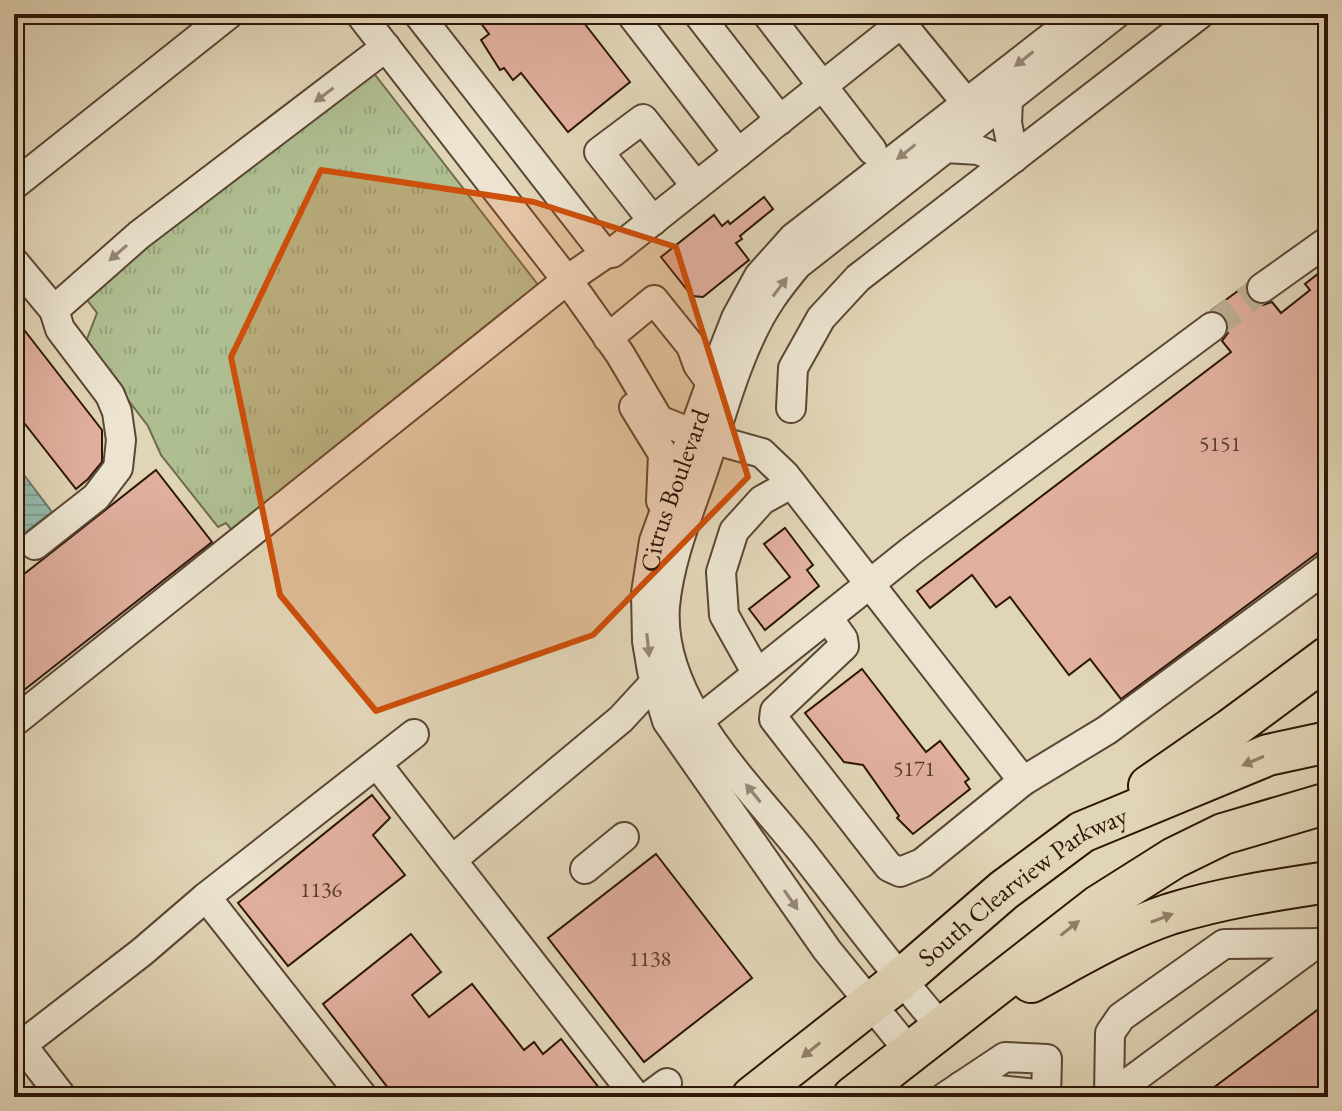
<svg xmlns="http://www.w3.org/2000/svg" width="1342" height="1111" font-family="'EB Garamond',serif">
  <defs>
    <pattern id="grass-tufts" width="24" height="20" patternUnits="userSpaceOnUse" patternTransform="scale(2)"><rect width="24" height="20" fill="#afbe91"/><path d="M3 7l-1-3M5 7V3M7 7l1-3M15 17l-1-3M17 17v-4M19 17l1-3" fill="none" stroke="#97a37c"/></pattern>
    <pattern id="water-rules" width="6" height="5" patternUnits="userSpaceOnUse" patternTransform="scale(2)"><rect width="6" height="5" fill="#94b9ac"/><path d="M0 2.5h6" fill="none" stroke="#809e92"/></pattern>
  </defs>
  <rect width="100%" height="100%" fill="#e1d5b7"/>
  <filter id="stains"><feTurbulence type="fractalNoise" baseFrequency=".0025" numOctaves="4"/><feColorMatrix values="0 0 0 0 .2 0 0 0 0 .09 0 0 0 0 .02 0 0 0 .5 -.17"/></filter>
  <radialGradient id="worn" r=".72"><stop offset=".6" stop-color="#630" stop-opacity="0"/><stop offset="1" stop-color="#630" stop-opacity=".3"/></radialGradient>
  <path fill="url(#grass-tufts)" stroke="#6e6a4c" stroke-width="2" d="M369,67L539,286L236,535L226,523L218,527L161,455L148,426L85,344L97,313L81,292Z"/>
  <path fill="url(#water-rules)" stroke="#6b786a" stroke-width="2" d="M21,471L52,512L14,541V477Z"/>
  <path fill="#e1af9e" stroke="#2d1608" stroke-width="2" d="M474,14H577L630,82L568,132L521,73L513,80L504,68L500,70L481,40L489,34Z
    M764,197L773,209L740,236L742,239L736,243L749,260L703,297L692,296L661,257L714,215L722,226L728,221L730,224Z
    M1328,266V545L1121,699L1090,659L1069,675L1010,597L996,607L972,575L930,608L917,591L1231,352L1222,341L1228,333L1226,318L1219,312L1212,310L1246,285L1248,297L1254,303L1263,305L1272,302L1281,313L1310,290L1305,284Z
    M25,331L102,430V462L88,479L76,489L14,410V340Z
    M156,470L212,542L14,698V582Z
    M785,528L813,565L807,570L819,586L765,630L749,609L790,577L764,544Z
    M862,669L926,752L940,741L969,779L965,782L970,789L913,834L897,818L899,816L863,765L844,762L805,713Z
    M372,795L390,818L373,835L405,875L288,966L238,903Z
    M656,854L752,978L644,1062L548,938Z
    M411,934L441,972L412,995L429,1017L472,984L524,1050L534,1042L543,1054L561,1039L600,1089L590,1097H395L323,1004Z
    M1328,1002V1097H1201Z"/>
  <g fill="none" stroke-linecap="round" stroke-linejoin="round">
    <path stroke="#bdaf94" stroke-width="28" stroke-dasharray="28 14" stroke-linecap="butt" d="M1212,327L1262,288"/>
    <g stroke="#5a4634" stroke-width="32">
      <g id="minor">
        <path d="M360,14L579,296L620,354L659,420L694,434L762,453L785,475L1023,781L1107,730L1328,567"/>
        <path d="M418,14L605,254L612,253L913,14"/>
        <path d="M631,14L738,153"/>
        <path d="M698,14L780,120"/>
        <path d="M767,14L872,150"/>
        <path d="M901,23L978,117"/>
        <path d="M1008,100L1007,123L1014,158"/>
        <path d="M946,148L978,150L1008,162"/>
        <path d="M14,185L229,14"/>
        <path d="M653,221L599,152L643,119L696,186"/>
        <path d="M14,262L54,310L60,329L110,395L117,412L121,440L118,468L96,497L35,545"/>
        <path d="M1262,288L1328,241"/>
        <path d="M54,310L139,235L386,47"/>
        <path d="M608,338L654,300L691,346L698,365L711,383L723,387"/>
        <path d="M634,407L663,454L661,501"/>
        <path d="M791,408L793,368L821,318L858,278L1200,14"/>
        <path d="M828,618L843,639L844,646L775,711L774,719L889,867L900,872L922,863L1023,781"/>
        <path d="M757,674L724,615L721,572L734,531L762,500L791,484"/>
        <path d="M698,721L911,551L1212,327"/>
        <path d="M14,722L567,280L605,254"/>
        <path d="M377,764L636,1097"/>
        <path d="M452,860L621,719L655,682"/>
        <path d="M585,869L624,837"/>
        <path d="M206,897L363,1097"/>
        <path d="M942,1028C893,972 849,912 803,853C749,785 658,701 665,606C670,552 694,502 710,450C725,402 743,340 771,299C779,287 788,276 797,265L1116,14"/>
        <path d="M22,1045L62,1097"/>
        <path d="M14,1051L142,952L206,897L414,734"/>
        <path id="s1" d="M910,1052L827,950L667,721L652,671L647,641L646,593L654,541L716,369L736,318L759,276L793,238L1081,14"/>
        <path d="M961,1086L1046,1095"/>
        <path d="M648,1097L667,1083"/>
        <path d="M945,1097L1005,1057L1047,1059L1046,1097"/>
        <path d="M1109,1097L1110,1033L1121,1017L1224,944L1328,943"/>
        <path d="M1109,1097L1317,943"/>
      </g>
    </g>
    <g stroke="#2d1608" stroke-width="44">
      <g id="highway">
        <path d="M1149,786L1231,729L1328,657"/>
        <path d="M1031,982C1076,958 1122,930 1170,914C1222,898 1275,890 1328,882"/>
        <path id="s2" d="M752,1097L900,980L1004,890L1082,832L1268,755L1328,742"/>
        <path d="M853,1097L1098,906L1174,858L1223,834L1328,803"/>
      </g>
    </g>
    <use href="#minor" stroke="#ece4d0" stroke-width="28"/>
    <use href="#highway" stroke="#e1d5b7" stroke-width="40"/>
  </g>
  <defs><path id="oneway-solid" d="M-6-.8H1V-3.2L6.5 0L1 3.2V.8H-6Z" transform="scale(2)"/></defs>
  <g fill="#968776">
    <use href="#oneway-solid" transform="translate(1024 59) rotate(142)"/>
    <use href="#oneway-solid" transform="translate(324 95) rotate(143)"/>
    <use href="#oneway-solid" transform="translate(906 152) rotate(142)"/>
    <use href="#oneway-solid" transform="translate(118 253) rotate(139)"/>
    <use href="#oneway-solid" transform="translate(780 287) rotate(-53)"/>
    <use href="#oneway-solid" transform="translate(648 645) rotate(84)"/>
    <use href="#oneway-solid" transform="translate(753 793) rotate(-129)"/>
    <use href="#oneway-solid" transform="translate(791 900) rotate(55)"/>
  </g>
  <g fill="#907f68">
    <use href="#oneway-solid" transform="translate(1253 761) rotate(157)"/>
    <use href="#oneway-solid" transform="translate(1162 918) rotate(-21)"/>
    <use href="#oneway-solid" transform="translate(1070 928) rotate(-38)"/>
    <use href="#oneway-solid" transform="translate(811 1050) rotate(141)"/>
  </g>
  <path fill="#cc4f0b" fill-opacity="0.2" stroke="#cc4f0b" stroke-width="6" stroke-linejoin="round" d="M321,170L534,202L676,247L748,477L593,635L376,711L280,595L231,357Z"/>
  <g text-anchor="middle" dominant-baseline="central" stroke-width="6" stroke-linejoin="round" paint-order="stroke">
    <g font-size="22" fill="#5a3c2e">
      <text x="1220" y="443">5151</text>
      <text x="914" y="768">5171</text>
      <text x="321" y="889">1136</text>
      <text x="650" y="958">1138</text>
    </g>
    <g font-size="26" fill="#2d1608" stroke="#ece4d0">
      <text stroke="none"><textPath href="#s1" startOffset="648">Citrus Boulevard</textPath></text>
      <text stroke="none"><textPath href="#s2" startOffset="344">South Clearview Parkway</textPath></text>
    </g>
  </g>
  <rect width="1342" height="1111" fill="none" stroke="#e1d5b7" stroke-width="48"/>
  <rect x="16" y="16" width="1310" height="1079" fill="none" stroke="#2d1608" stroke-width="4"/>
  <rect x="24" y="24" width="1294" height="1063" fill="none" stroke="#2d1608" stroke-width="2"/>
  <rect width="100%" height="100%" filter="url(#stains)"/>
  <rect width="100%" height="100%" fill="url(#worn)"/>
</svg>
